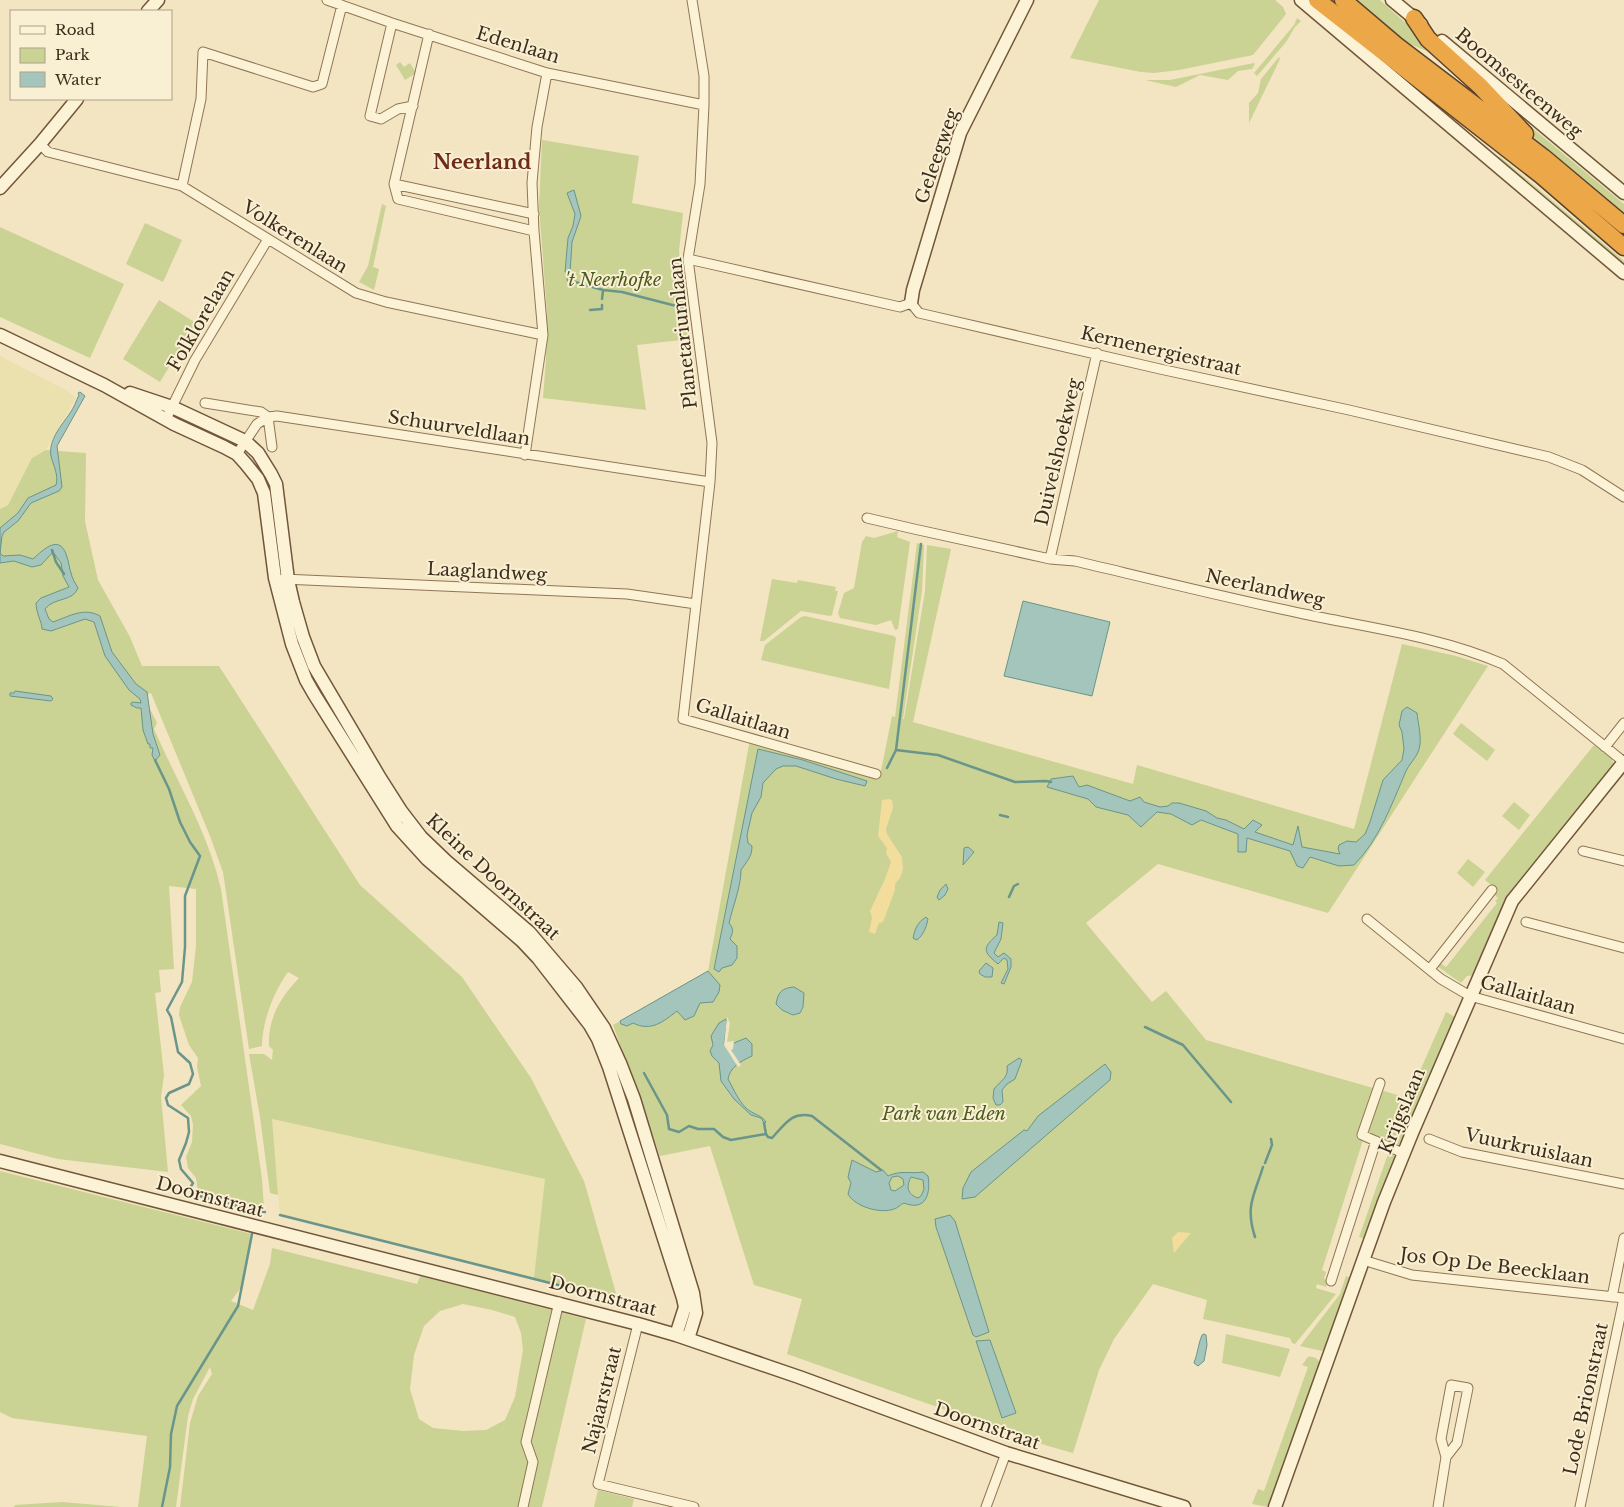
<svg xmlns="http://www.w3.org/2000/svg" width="1624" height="1507" font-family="'Libre Baskerville',serif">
  <rect width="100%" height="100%" fill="#f3e5c1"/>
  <path fill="#eae1ae" d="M0,356L66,390L76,398L46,450L32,458L8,505L0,509Z
    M271,1119L546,1179L534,1278L280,1214Z"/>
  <path fill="#cad294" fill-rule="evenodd" d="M1099,0H1275L1283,7L1286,14L1253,55L1179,70L1154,73L1141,72L1070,58Z
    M1351,0H1380L1440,54L1442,57L1397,39Z
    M1297,18L1301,21L1295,27L1286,42L1257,76L1254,73L1294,25Z
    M1279,57L1280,59L1249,123V103L1258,93L1261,79Z
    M400,62L404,67L410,63L416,73L405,80L396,65Z
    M1254,63L1255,64L1252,69L1238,71L1228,80L1200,75L1176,87L1145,80H1170Z
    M1503,104L1624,204V212L1531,135Z
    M542,140L639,156L632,203L683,213L679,251L690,339L637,345L646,410L543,398L546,360L547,312L539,206Z
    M1499,156L1624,261V267L1497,160Z
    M382,204L386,206L373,267L379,269L374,290L359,282L368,266Z
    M145,223L182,240L163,282L126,264Z
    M0,227L124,284L90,358L0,317Z
    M159,300L196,323L160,382L123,359Z
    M46,450L86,453L85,521L98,580L130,637L142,666H219L360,885L462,977L531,1078L584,1181L618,1300L534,1278L545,1179L272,1119L278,1195L270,1193L260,1117L249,1054H264L272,1060L273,1050L269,1046C268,1018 280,998 299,978L288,972C274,991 262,1022 262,1046L249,1049L223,872L210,836L151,693L143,695L157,723L154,729C177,782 208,832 221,889L262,1179L264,1208L198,1192L196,1178L188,1168L186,1157L192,1142L193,1125L191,1116L181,1105L201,1086L197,1067L198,1058L189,1045L179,1015L180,1007L192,982L196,946V889L169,886L174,969L159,970L161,992L155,993L164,1075L161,1097L168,1172L58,1159L0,1144V509L8,505L32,458Z
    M898,531L897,537L910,542L898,629L895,630L891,620L876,625L840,618L838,613L844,593L854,588L862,542L866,536L874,538Z
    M917,543L924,545L922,591L903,719H904L925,591L927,545L951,549L913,722L1133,784L1137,765L1354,829L1402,644L1456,656L1488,666L1328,913L1158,864L1086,923L1152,1002L1166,991L1206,1040L1408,1098L1446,1012L1455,1017L1402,1143L1396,1145L1363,1140L1322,1270L1326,1272L1324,1279L1328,1280L1326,1287L1317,1284L1316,1288L1336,1294L1295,1344L1292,1343L1290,1338L1203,1319L1207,1300L1153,1284L1114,1339L1099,1370L1073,1453L1048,1446L787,1354L802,1299L754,1285L710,1146L660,1156L613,1025L708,971L750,739L880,776L892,716L895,717Z
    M772,579L797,583L798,580L836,587L835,591H838L832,615L830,616L801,611L764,641H760Z
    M805,616L894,636L896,638L889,689L761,660L765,645L801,617Z
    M1461,723L1495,750L1487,761L1453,734Z
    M1594,745L1612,759L1614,766L1508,898L1475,975L1467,976L1461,983L1437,966L1440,963L1446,967L1497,903L1495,901L1498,898L1495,895L1498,891L1485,880Z
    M1514,802L1530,815L1519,830L1502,816Z
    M1468,859L1485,872L1473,887L1457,873Z
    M1389,1151L1393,1153L1395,1160L1381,1192L1365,1239L1359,1237Z
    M0,1171L252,1234L243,1285L231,1301L253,1310L270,1264L272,1248L417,1284L420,1276L586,1319L542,1507H180L190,1423L198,1396L212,1374L210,1367L193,1399L188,1416L176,1507H138L147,1436L12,1418L0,1412ZM463,1304L492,1310L515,1317L521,1333L523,1350L515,1397L505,1420L486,1430L463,1431L433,1428L419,1419L410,1389L414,1355L424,1326L440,1311Z
    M1346,1276L1351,1278L1326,1347L1322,1351L1300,1346L1340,1294Z
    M1226,1334L1290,1349L1280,1377L1222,1363Z
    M1308,1357C1314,1356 1320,1359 1320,1366L1269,1507L1252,1504L1258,1489L1264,1491L1308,1367L1302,1365Z
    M598,1490L634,1499L632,1507H594Z
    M62,1502L121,1507H14L15,1505Z"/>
  <path fill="#f2dd9c" d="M889,799L892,800L893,808L886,829L887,834L902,857L903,869L900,878L895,884V890L883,922L879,923L875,934L869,932L872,918L870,911L885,879L891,862L886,853L887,848L878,836L882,800Z
    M1178,1232L1191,1233L1174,1253L1172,1238Z"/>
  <path fill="#a4c5bc" stroke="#6a958b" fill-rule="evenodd" d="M574,190L581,216L572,242L570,273L565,272L568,238L573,226L575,214L567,193Z
    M80,392L85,396L57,446L62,487L59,491L31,503L18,521L4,532L2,536L0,553L3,556L20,555L33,559C44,549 60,533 67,557C69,562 69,568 71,573C72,578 75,583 78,588C73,602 54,597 45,609L49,619L53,622C70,616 84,607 100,616L112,652L136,684L147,692L153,734L160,755L155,761L152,755L153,748H150V744H148L143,730L141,708H137L131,705V703L133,702L141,703L140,699L129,690L105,656L94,622L85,619L51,631L42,629C42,622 36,613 36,603L41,598L69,587L63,576L61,563L53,552L41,565L32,567L14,561L0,563V528L18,513L28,498L56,485C59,475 53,465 51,456C48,440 62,425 70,413C74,408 76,401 79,395L78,393Z
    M1023,601L1110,622L1092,696L1004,676Z
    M15,691L51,696L53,699L51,701L10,696V693H14Z
    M1407,707L1417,713C1418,723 1421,734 1420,744C1419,756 1411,761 1406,771C1392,804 1379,840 1354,865L1339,866L1310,857L1303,868L1297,866L1290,851L1247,838L1246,852H1238V834L1201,820L1192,825L1171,814L1157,812L1141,827L1128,815L1096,807L1088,799L1047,787L1051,779L1073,776L1079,787L1087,785L1130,801L1140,797L1144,802L1160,807L1168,806L1172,803H1179L1206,811L1217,818L1226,820L1244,829L1253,820L1262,825L1255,832L1293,845L1298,826L1302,847L1340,854L1338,849L1339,845L1347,841L1356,842L1365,834L1370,822L1383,780L1402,760L1404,749L1402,732L1399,725L1402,711Z
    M758,749L803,760L867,781L865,786L836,779L796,766H783L776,769L763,783L761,797L752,813L747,835L748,843L752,846C752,857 747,861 741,870C741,886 733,906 729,923C734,929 733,932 730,939L737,946V958L732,965L722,968L719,972L714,969Z
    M968,847L974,852L963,865L964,848Z
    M946,884L948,889L945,895L939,900L937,897L940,890Z
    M926,917L928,919C926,928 924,934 917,940L913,938C915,928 918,922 926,917Z
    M999,922L1003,923L1001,939L994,953L998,957L1004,953L1011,959V967L1004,984L1001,983L1008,969L1007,960L1004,958L998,964C983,952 982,948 997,935Z
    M986,963L993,968L992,977H985L980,974L979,971Z
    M708,971L720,985L719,992L713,1002L700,1003L694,1016L685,1020L677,1011C663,1022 651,1032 633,1023L627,1026L621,1024L620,1021Z
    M794,987L804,993L803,1007L800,1013L793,1015L782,1010L776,1004C778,992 782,988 794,987Z
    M726,1019L727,1023L724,1044L734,1043L746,1038L752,1044V1056C741,1061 730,1067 728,1079C733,1088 738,1100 746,1108C752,1114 762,1115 766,1122L764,1123L761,1118L751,1115L734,1099L721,1081L719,1063L712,1056L710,1051L713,1045L711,1036L719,1023Z
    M1019,1058L1022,1060L1015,1079L1007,1084L1002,1090L1003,1102L1000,1105H996L993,1098L994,1089C1001,1080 1009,1078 1007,1066Z
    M1105,1064L1111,1072L1110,1080L975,1197L962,1199L963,1188L971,1172L1024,1130L1027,1131L1038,1116Z
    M852,1160L876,1172L883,1170L888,1176C900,1170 910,1174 923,1172L928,1176C931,1193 926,1212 904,1203C901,1204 898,1208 894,1209C881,1214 855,1207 848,1194L851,1183L848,1177ZM898,1176L903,1179L904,1185L895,1191L891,1190L889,1183L892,1177ZM911,1177L923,1180L924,1189L921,1196L918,1198C907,1194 906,1187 911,1177Z
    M950,1215L955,1221L989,1332L976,1337L973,1335L936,1227L935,1219Z
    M1204,1334L1206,1335L1207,1345L1204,1361L1198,1366L1194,1363C1198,1353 1198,1344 1202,1335Z
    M990,1340L1016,1413L1002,1418L976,1341Z"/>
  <path fill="#f3e5c1" d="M727,1017L730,1023L727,1042L734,1041L733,1049L731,1050L741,1065L738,1067L724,1045Z"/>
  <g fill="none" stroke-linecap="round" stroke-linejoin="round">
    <path stroke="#6a958b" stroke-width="2.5" d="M568,271V280L603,290L622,292L684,308
      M602,299L603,291
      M590,310L602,309V305
      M52,550L56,562L64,574
      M896,750L938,755L1015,782L1046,781L1051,782
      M155,760L169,789L180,822L190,842L200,856L185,896V947L182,982L167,1010L171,1017L178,1052L190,1063L193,1074L189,1084L169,1093L166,1098L168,1105L188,1118L189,1132L186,1143L179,1160L181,1169L193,1183L190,1188L192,1194L257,1211L256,1215
      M887,768L896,750L921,544
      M1000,815L1008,817
      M1009,897L1014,886L1018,884
      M1145,1027L1183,1045L1231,1102
      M644,1073L667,1115L669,1129L679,1132L689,1126L698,1129H714L723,1137L731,1140L766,1134
      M764,1123L766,1134L768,1137L772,1138C785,1124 792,1111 812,1116L881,1170
      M1265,1163L1272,1145L1271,1139
      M257,1211L265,1212
      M280,1215L562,1286
      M1255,1237C1245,1206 1254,1196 1263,1167
      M162,1507L170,1467L171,1434L177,1406L238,1306L252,1234"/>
    <g stroke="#8f7656" stroke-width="11">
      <path id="street" d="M327,0L392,23L547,73L704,105
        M692,0L704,76V105L700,184L688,259L712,443L710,482L683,719L876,774
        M392,23L370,116L381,119L398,109L413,106
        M429,34L394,184L398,199L534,231
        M40,144L48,152L182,186L356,293L386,302L543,335
        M394,184L534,214
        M182,186L201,99L203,52L313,87L322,84L342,5
        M688,259L900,307L911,303L919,313L1160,369L1349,410L1549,457L1582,470L1624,497
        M205,403L261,412L268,417L277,416L710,482
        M268,417L272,447
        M166,419L195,360L268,239
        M237,454L257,424L268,417
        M525,455L543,335L534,231L532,183L537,127L547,73
        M867,518L914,529L1050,559L1075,561C1151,579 1228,598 1304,614C1371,628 1441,637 1503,664L1624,762
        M1050,559L1097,353
        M283,579L627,594L696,604
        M1605,747L1624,723
        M1583,851L1624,861
        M1367,919L1441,979L1470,996L1624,1039
        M1526,922L1624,948
        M1430,969L1492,890
        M1380,1083L1362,1135L1403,1153
        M1429,1139L1462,1152L1624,1184
        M1363,1260L1412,1275L1624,1298
        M1331,1281L1376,1141
        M1612,1297L1624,1238
        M638,1324L598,1484L694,1507
        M523,1507L533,1462L526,1442L559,1302
        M986,1507L1006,1453
        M1438,1507L1446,1457L1441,1439L1451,1385L1468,1388L1457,1443L1446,1457
        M1580,1507L1624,1298"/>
    </g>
    <g stroke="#71563a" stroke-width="15">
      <path id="secondary" d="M1301,0L1624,273
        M1392,0L1421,24
        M148,11L158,0
        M1442,41L1624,193
        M0,188L40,144L77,99
        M911,303L913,290L960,133L1027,0
        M0,335L104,385L174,424L224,447L237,454L246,464L258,479L264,493L275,578L292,644L306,680L314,694L397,826L427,859L522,941L538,958L590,1025L598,1039L609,1067L683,1298L685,1307L676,1335
        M130,393L172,407L245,441L258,453L271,474L276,484L288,580L293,602L303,637L314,666L380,778L401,811L421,837L446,861L529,932L576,987L604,1028L620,1063L634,1099L693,1293L696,1313L688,1339
        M0,1161L638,1324L676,1335L799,1377L1006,1453L1184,1507
        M1275,1507L1384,1202L1412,1133L1512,901L1624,762"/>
    </g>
    <g stroke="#5c432b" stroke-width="19">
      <path id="highway" d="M1317,0L1542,176L1624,247
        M1343,0L1396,45L1543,157L1624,225
        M1414,18L1428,39L1480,86L1525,134"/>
    </g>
    <use href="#street" stroke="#fcf2d6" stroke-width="9"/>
    <use href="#secondary" stroke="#fcf2d6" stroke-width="12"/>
    <use href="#highway" stroke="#eca749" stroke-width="16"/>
  </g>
  <g text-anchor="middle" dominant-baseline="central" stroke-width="4" stroke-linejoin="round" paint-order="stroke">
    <g font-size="18" fill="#3d2d1c" stroke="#f9efd2">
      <text transform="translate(518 45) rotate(17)">Edenlaan</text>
      <text transform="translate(1519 83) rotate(40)">Boomsesteenweg</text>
      <text transform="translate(937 156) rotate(-71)">Geleegweg</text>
      <text transform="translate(295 237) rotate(32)">Volkerenlaan</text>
      <text transform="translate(201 320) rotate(-60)">Folklorelaan</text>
      <text transform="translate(683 333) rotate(-96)">Planetariumlaan</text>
      <text transform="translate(1161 351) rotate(13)">Kernenergiestraat</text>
      <text transform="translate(459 428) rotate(9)">Schuurveldlaan</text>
      <text transform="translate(1058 452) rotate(-77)">Duivelshoekweg</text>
      <text transform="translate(487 572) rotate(3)">Laaglandweg</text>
      <text transform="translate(1265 588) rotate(12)">Neerlandweg</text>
      <text transform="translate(743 719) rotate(17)">Gallaitlaan</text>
      <text transform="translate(493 877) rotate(43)">Kleine Doornstraat</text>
      <text transform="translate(1528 995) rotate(16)">Gallaitlaan</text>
      <text transform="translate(1402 1111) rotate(-67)">Krijgslaan</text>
      <text transform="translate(1529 1148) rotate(12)">Vuurkruislaan</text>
      <text transform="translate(210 1197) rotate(15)">Doornstraat</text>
      <text transform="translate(1495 1266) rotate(7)">Jos Op De Beecklaan</text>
      <text transform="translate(603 1296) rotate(15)">Doornstraat</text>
      <text transform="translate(1586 1399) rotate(-78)">Lode Brionstraat</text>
      <text transform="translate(602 1400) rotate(-76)">Najaarstraat</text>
      <text transform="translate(987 1426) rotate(19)">Doornstraat</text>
    </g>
    <g font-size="18" font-style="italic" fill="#4c5c20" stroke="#f9efd2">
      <text x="613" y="280">'t Neerhofke</text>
      <text x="944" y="1114">Park van Eden</text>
    </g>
    <g font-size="20" font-weight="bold" fill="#6f2b17" stroke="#f9efd2">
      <text x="482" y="162">Neerland</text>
    </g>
  </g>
  <rect x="10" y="10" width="162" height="90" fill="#f9efd2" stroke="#aea189"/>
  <rect x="20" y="26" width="25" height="8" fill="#fcf2d6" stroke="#aea189"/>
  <text x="55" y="35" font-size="15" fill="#3d2d1c">Road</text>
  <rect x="20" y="48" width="25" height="15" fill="#cad294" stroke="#aea189"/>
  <text x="55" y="60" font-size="15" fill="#3d2d1c">Park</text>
  <rect x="20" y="72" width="25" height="15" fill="#a4c5bc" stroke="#aea189"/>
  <text x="55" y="85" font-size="15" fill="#3d2d1c">Water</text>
</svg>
